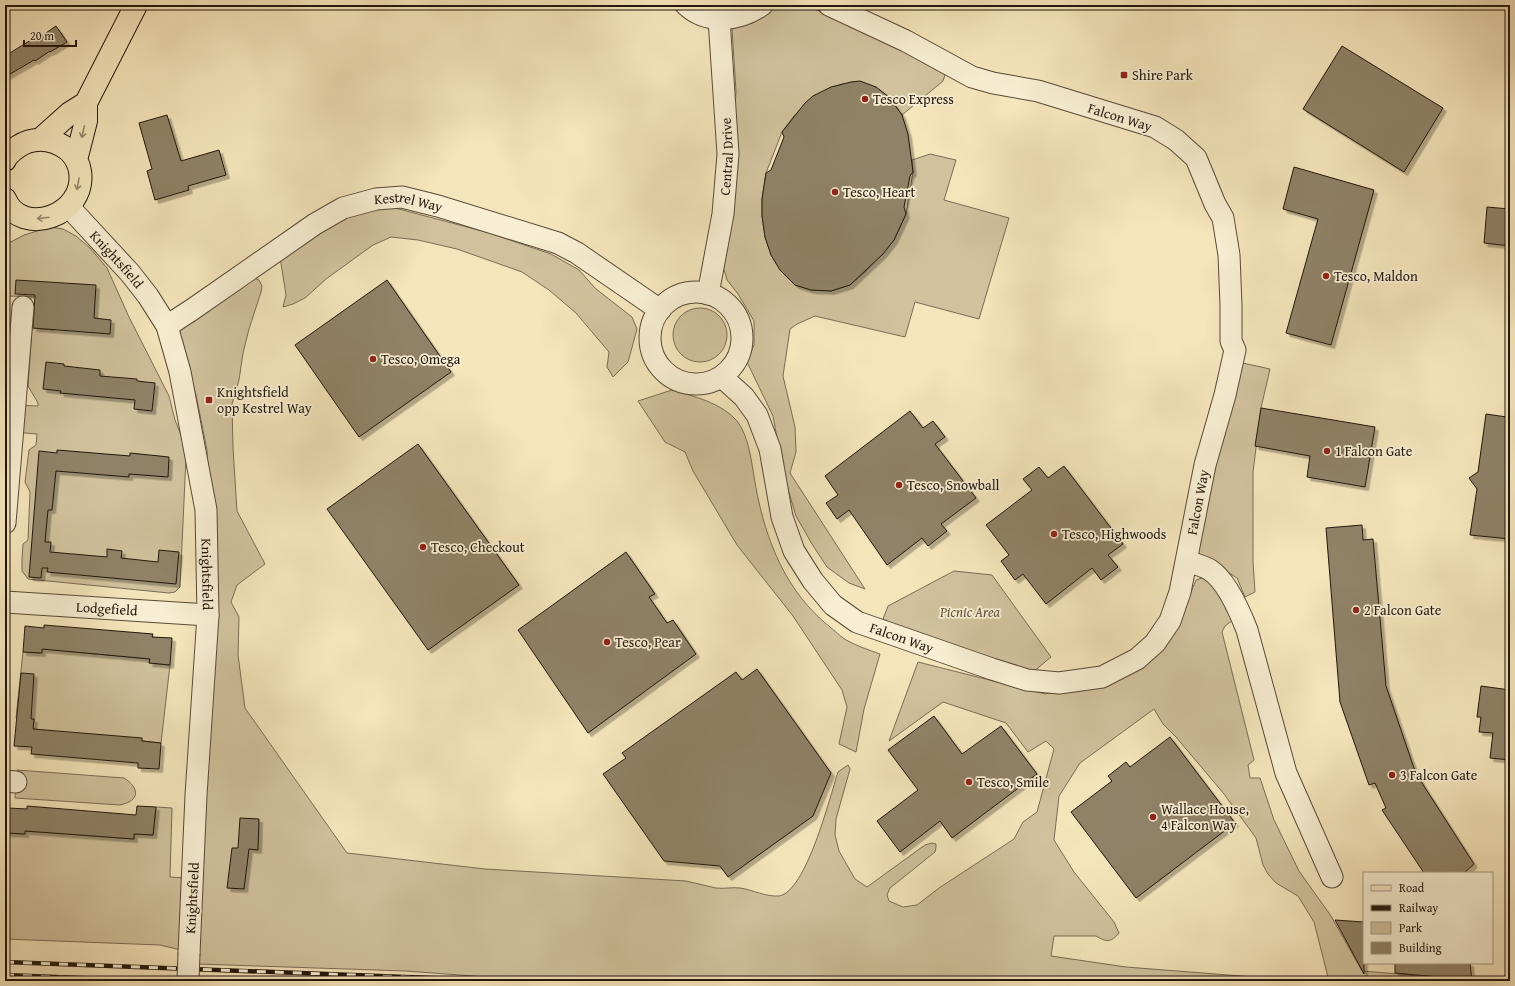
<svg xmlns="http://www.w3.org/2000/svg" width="1515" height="986" font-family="'Gentium Book Plus',serif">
  <defs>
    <filter id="shadow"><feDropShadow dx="3.5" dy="3.5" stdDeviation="0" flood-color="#0004"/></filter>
  </defs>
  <rect width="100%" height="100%" fill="#f5e5bb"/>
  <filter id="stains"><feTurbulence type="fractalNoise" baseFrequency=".005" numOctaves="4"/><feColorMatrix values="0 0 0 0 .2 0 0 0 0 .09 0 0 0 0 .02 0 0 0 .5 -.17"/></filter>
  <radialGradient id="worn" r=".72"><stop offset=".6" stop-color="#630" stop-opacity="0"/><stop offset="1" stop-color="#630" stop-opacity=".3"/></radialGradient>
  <path fill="#d1c29d" stroke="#7a6c54" d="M770,5H806L946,72L943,81L902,115L876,87L842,84L813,96L793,117L782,132L766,173L762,199V216L765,237L771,255L780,270L795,285L811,290L831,291L850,285L865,272L894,240L906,214L913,172L912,160L930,154L956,160L944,200L1009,218L979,319L915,302L905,337L815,316L797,324L790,329L783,376L795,427L796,452L790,473L865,589L849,583L827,567L812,544L796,516L784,476L773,416L747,362L754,345V321L738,294L727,280L721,259L732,173L736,91L732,28Z
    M395,208L486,232L551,254L579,270L596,289L632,317L637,329L628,362L613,377L607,367L609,352L576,313L549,290L522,272L457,249L418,240L391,237L373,245L326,279L305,298L293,304L283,307L286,295L280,257L346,215L371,209Z
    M50,227L63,229L76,236L90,248L107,268L129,317L169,396L175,420L185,445L186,458L180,587L175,592L169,593L28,579L22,571V559L23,544L28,540L30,492L25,482L29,450L36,445L37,434L13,432L15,405L38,406V403L28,386L32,328L54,330L55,316L33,314L37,297L9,296L5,349V245L24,235Z
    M252,277L259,280L262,286L261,292L249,329L243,353L239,380L232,404L233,448L237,511L265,564L237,585L231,602L239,617L238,655L245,708L347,853L485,869L686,881C696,883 706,886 716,888C724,889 732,887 740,888C753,890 766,897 779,896C806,892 830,797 838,772L848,765L850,769L836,819L835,835L839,851L855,879L867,887L925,845L932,843L936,844V847L935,852L890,888L887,895L889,901L903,907L917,905L939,888L1014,839L1023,822L1037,812L1054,749L1046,741L1028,752L1006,723L943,702L889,741L918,662L1045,694L1088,687L1174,634L1196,580L1204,577L1215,586L1233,620L1225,626L1222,632L1254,760L1248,765L1250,778H1260L1274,820L1299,871L1331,916L1362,971L1472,980V981H1327L1328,977L1314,922L1298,896L1276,883L1268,874L1263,865L1256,838L1224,794L1176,737L1163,724L1154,709L1080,763L1059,796L1054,840L1074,872L1114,922L1119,933C1111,943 1106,942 1096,936H1054L1051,956L1126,967L1305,981H540L406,971L197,964L208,478L207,450L196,395L175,324Z
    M673 335a27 27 0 1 1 54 0a27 27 0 1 1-54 0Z
    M1238,362L1270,369L1261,408L1253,472V562L1255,592L1245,597L1237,578L1198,553L1203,514Z
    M672,390C693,396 722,403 737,421C750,437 752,468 756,488C766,541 786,592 830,627C835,631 840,636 846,640C857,646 869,650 880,654L864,709L856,752L839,744L847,707L842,690L793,616L737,545L693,471L685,452L665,442L638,401Z
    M954,571L992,575L1051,657L1032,673L938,644L883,619L888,606Z
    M42,649L150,659L149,663L170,665L161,743L33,729L34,719L16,718L23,652L41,653Z
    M17,770L124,778C140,788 140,801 120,805L15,798Z
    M156,807L172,808L170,877L186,878L185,951L160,945L5,939V833L24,834L25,831L134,839V834L153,835Z"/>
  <path fill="#908267" stroke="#22160b" filter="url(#shadow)" d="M56,26L67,42L50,52V51L35,61L34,60L5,77V56L39,35L40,37Z
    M1342,46L1443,108L1404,172L1303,109Z
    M860,81L876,87L889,97L902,115L908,134L913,172L910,176L904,207L906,214L894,240L883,254L850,285L831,291L811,290L795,285L780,270L771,255L765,237L762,216V199L766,173L771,170L784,137L782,132L805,103L813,96L831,87L851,82Z
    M167,115L181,161L219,150L226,175L188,186L189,190L155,200L147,171L152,169L139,123Z
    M1294,167L1374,190L1331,345L1286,333L1318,219L1283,209Z
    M1487,207L1510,209V246L1484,243Z
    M16,280L96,285L94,318L111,320L110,334L33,328L35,295L15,294Z
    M387,280L451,372L359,437L295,345Z
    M46,362L64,364V366L100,370V376L137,379V381L155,383L152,411L134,409L135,400L60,393L61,391L43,389Z
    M1261,408L1375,427L1365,487L1307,477L1310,456L1255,446Z
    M910,411L923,428L933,421L945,437L935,444L976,498L941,524L947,531L928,546L922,538L887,565L849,510L837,519L826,503L838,495L825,476Z
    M1486,414L1507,417L1506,428L1510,429V539L1470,535L1477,489L1469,478L1478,472Z
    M418,444L519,585L428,650L327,509Z
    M57,450L130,456V453L169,457L168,477L129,474V477L56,471L52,510H48L45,542H51L50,552L107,557V549L122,551L121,558L158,562L159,550L179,552L176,584L47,572L48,568H42L41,578L29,577L39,451L57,453Z
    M1064,466L1123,544L1108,555L1118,567L1101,580L1092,568L1046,604L1023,574L1015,580L1001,561L1009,555L986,525L1032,490L1023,479L1039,467L1048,478Z
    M1362,525L1363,540L1373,539L1386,686L1414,768L1422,783L1474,864L1464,873H1424L1382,810L1386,808L1375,783L1369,785L1340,702L1326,528Z
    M626,552L655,594L649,597L667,623L673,620L696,654L588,733L518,630Z
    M44,625L153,634L152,637L172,638L170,665L149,663L150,659L42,649V653L23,652L25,626L44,628Z
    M757,669L831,773L813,816L728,877L720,866L664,861L603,774L626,758L622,753L736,672L742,680Z
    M21,673L34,674L31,719H34L33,729L142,738V741L161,743L159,769L138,768V763L31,754L32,747L14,746Z
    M1481,686L1510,690V760L1490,758L1493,733L1479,732L1481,717H1477Z
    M934,716L962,754L1001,726L1037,774L952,838L940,821L900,852L877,821L918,790L888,750Z
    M1170,737L1235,823L1136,898L1071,812L1112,781L1108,776L1126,762L1130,767Z
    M27,806L136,815L137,806L156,807L153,835L134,834V839L25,831V834L6,833L8,808L27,809Z
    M240,818L259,819L258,850L249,849L244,889L227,888L232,848H238Z
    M1335,920L1364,922V974Z
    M1395,963H1470L1472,980L1395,973Z"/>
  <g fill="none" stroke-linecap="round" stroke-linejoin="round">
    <g stroke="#574a37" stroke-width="23">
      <g id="minor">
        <path d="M686,5C707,25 740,21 762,5"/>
        <path id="s1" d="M69,207L130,273L148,296L167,326L180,372L206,510L208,615L196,795L189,953"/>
        <circle cx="696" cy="338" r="46"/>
        <path id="s2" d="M708,294L723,214L728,154L719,19"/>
        <path id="s3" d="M167,326L193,309L315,224L343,208L376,199L402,197L438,206L558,243L577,253L660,310"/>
        <path id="s4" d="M722,377L744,397L757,415L770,449L782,517L794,551L813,581L833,605L857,622L992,669L1027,680L1059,683L1102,677L1137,659L1155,643L1170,621L1180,592L1205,465L1225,395L1235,350L1231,341V305L1229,255L1223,218L1215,204L1196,158L1176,140L1155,127L1038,91L993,83L972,77L906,41L829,5"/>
        <path d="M5,523L23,307"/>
        <path d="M1187,561C1194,564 1204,566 1210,570C1227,581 1240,612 1247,630L1286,773L1332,877"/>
        <path id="s5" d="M5,602L208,615"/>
        <path d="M5,781L16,782"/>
      </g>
    </g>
    <g stroke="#22160b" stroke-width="24">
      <path id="major" d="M41,139L70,113L86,103
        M5,160C7,155 11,152 15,149C37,130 75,142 80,171C87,216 21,238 5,199
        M76,160L86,121V103L136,5"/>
    </g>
    <use href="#minor" stroke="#f8eed3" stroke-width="21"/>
    <use href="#major" stroke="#f5e5bb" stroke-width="22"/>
    <g stroke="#22160b" stroke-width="4.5">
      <path id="rail" d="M5,962L513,981
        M5,975L155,981"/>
    </g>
    <use href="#rail" stroke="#f8eed3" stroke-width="3" stroke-dasharray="9" stroke-linecap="butt"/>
    <g stroke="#574a37" stroke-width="23" stroke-linecap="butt">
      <path id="minor-bridge" d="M188,981L189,953"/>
    </g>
    <use href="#minor-bridge" stroke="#f8eed3" stroke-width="21"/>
  </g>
  <defs><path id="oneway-shaft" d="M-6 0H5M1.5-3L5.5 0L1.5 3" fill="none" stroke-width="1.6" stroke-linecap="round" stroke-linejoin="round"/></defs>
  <g stroke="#96886c">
    <use href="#oneway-shaft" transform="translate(83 132) rotate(103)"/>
    <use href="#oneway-shaft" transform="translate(78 184) rotate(100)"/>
    <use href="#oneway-shaft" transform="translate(43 218) rotate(173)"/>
  </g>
  <g fill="#8f2418" stroke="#f8eed3" stroke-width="1.5">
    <rect x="1120" y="71" width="8" height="8" rx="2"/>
    <circle cx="865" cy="99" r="4"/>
    <circle cx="835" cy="192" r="4"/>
    <circle cx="1326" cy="276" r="4"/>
    <circle cx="373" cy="359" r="4"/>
    <rect x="205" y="396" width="8" height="8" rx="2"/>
    <circle cx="1327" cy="451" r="4"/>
    <circle cx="899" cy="485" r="4"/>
    <circle cx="1054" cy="534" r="4"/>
    <circle cx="423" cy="547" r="4"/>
    <circle cx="1356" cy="610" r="4"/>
    <circle cx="607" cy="642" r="4"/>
    <circle cx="1392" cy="775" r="4"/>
    <circle cx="969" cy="782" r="4"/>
    <circle cx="1153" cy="817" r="4"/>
  </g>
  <g text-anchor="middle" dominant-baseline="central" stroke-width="3.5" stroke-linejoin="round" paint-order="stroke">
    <g font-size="14" fill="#22160b" stroke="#f8eed3" text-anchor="start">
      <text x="1132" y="75">Shire Park</text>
      <text x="873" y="99">Tesco Express</text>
      <text x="843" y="192">Tesco, Heart</text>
      <text x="1334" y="276">Tesco, Maldon</text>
      <text x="381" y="359">Tesco, Omega</text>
      <text x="217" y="392">Knightsfield<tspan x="217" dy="16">opp Kestrel Way</tspan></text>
      <text x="1335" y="451">1 Falcon Gate</text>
      <text x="907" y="485">Tesco, Snowball</text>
      <text x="1062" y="534">Tesco, Highwoods</text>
      <text x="431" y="547">Tesco, Checkout</text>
      <text x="1364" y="610">2 Falcon Gate</text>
      <text x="615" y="642">Tesco, Pear</text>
      <text x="1400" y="775">3 Falcon Gate</text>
      <text x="977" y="782">Tesco, Smile</text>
      <text x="1161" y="809">Wallace House,<tspan x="1161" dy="16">4 Falcon Way</tspan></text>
    </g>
    <g font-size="14" fill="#22160b" stroke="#f8eed3">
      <text transform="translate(1120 117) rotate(17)">Falcon Way</text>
      <text stroke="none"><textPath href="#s2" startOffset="139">Central Drive</textPath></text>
      <text stroke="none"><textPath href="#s3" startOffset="279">Kestrel Way</textPath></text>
      <text stroke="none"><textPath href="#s1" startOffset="71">Knightsfield</textPath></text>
      <text stroke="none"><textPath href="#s4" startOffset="757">Falcon Way</textPath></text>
      <text stroke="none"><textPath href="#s1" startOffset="407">Knightsfield</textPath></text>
      <text stroke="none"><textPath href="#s5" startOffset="102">Lodgefield</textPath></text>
      <text stroke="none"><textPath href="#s4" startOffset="337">Falcon Way</textPath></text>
      <text transform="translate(192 898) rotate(-87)">Knightsfield</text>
    </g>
    <g font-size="14" font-style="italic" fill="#5f523e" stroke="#f8eed3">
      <text x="970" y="612">Picnic Area</text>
    </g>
  </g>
  <rect width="1515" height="986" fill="none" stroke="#f5e5bb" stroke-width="20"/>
  <rect x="6" y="6" width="1503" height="974" fill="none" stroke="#22160b" stroke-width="2"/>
  <rect x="10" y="10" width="1495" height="966" fill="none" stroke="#22160b"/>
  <rect x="1363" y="872" width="130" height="92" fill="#f8eed3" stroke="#a29883"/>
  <rect x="1371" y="885" width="20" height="6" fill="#f5e5bb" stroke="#a29883"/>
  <text x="1399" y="892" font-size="12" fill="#22160b">Road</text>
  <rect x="1371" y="905" width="20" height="6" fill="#22160b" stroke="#a29883"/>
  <text x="1399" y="912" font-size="12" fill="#22160b">Railway</text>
  <rect x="1371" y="922" width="20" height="12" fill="#d1c29d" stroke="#a29883"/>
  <text x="1399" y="932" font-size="12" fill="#22160b">Park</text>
  <rect x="1371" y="942" width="20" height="12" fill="#908267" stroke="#a29883"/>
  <text x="1399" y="952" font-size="12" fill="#22160b">Building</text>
  <path d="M24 40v6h52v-6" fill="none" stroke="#22160b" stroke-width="2"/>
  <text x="30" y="40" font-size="12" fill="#22160b" stroke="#f8eed3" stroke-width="3" paint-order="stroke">20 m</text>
  <rect width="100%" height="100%" filter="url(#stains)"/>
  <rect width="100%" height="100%" fill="url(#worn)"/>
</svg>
